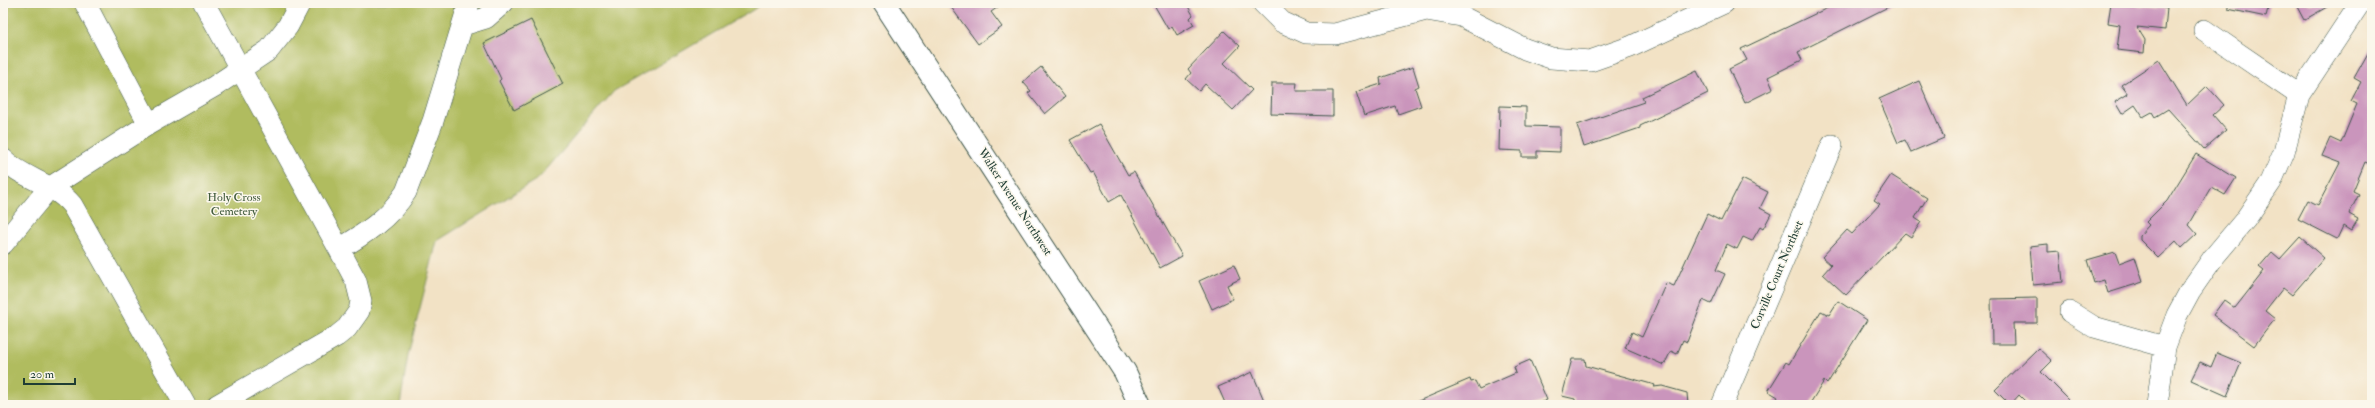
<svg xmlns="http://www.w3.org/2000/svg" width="2375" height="408" font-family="'IM FELL Double Pica',serif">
  <rect width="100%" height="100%" fill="#fbf7ec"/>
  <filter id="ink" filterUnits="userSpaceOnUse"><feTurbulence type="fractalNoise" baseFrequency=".025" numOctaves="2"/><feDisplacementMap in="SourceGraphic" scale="8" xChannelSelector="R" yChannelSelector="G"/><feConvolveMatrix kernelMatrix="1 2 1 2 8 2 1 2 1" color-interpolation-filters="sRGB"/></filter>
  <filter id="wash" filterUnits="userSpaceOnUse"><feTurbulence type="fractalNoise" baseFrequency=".012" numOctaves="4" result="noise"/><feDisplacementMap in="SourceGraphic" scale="16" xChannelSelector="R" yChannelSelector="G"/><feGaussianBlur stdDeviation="0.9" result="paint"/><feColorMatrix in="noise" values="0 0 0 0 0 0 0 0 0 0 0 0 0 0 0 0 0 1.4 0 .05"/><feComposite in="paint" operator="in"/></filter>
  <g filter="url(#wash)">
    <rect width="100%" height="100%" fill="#f2e2c5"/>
    <path fill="#b0bc5e" stroke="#687c49" d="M3,3H762L753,10L614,91L539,178L437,241L408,355L400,405H3Z"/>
    <g id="blocks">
      <path fill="#ca95bc" d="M948,3H1004L991,12L1002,27L978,44Z
        M1153,3H1186L1193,15L1190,18L1194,25L1177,35L1172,26L1168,29Z
        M1838,3H1896L1798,52L1802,60L1768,77L1773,89L1745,103L1729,69L1747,60L1741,49Z
        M2111,3L2167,8L2165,30L2137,27L2145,40L2144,53L2117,50L2120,25L2108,23Z
        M2228,3H2269L2266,17L2228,9Z
        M2295,3H2334L2304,20Z
        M531,20L563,84L514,110L499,81L501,79L484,43Z
        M1224,31L1240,46L1224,63L1252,90L1233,110L1205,84L1199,91L1186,79L1191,73L1188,69Z
        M2372,46V165L2365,162L2353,191L2359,194L2349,214L2358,219L2351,231L2343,226L2337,239L2298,219L2308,200L2318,205L2340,163L2322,156L2330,138L2341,143L2357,104L2351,101L2361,82L2354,78Z
        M2159,60L2187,105L2207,86L2224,105L2213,115L2226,130L2204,149L2168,109L2155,117L2152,112L2143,117L2135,105L2122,114L2115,102L2128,94L2121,85Z
        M1041,67L1065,97L1045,114L1028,93L1031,91L1023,82Z
        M1413,67L1419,86L1415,88L1421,106L1398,114L1395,106L1364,116L1356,92L1381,84L1380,78Z
        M1697,71L1708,93L1640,126V128L1584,147L1577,125L1644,102L1642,97Z
        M1919,81L1944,138L1911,152L1905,140L1898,143L1879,99Z
        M1272,83H1297L1296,91H1333V116L1271,114Z
        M1500,106L1526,107V126L1560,127V152L1537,151V157H1522V151L1499,150Z
        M1099,124L1128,175L1134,172L1182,256L1160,268L1121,195L1109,202L1093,172L1090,173L1070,140Z
        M2196,154L2236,178L2225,195L2211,187L2189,225L2197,234L2182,248L2176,241L2158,258L2140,240V235L2149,225L2146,222L2167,201Z
        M1891,175L1927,198L1915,218L1921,222L1911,237L1905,233L1846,295L1823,274L1831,265L1822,257L1847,230L1852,234L1880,204L1874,200Z
        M1742,179L1768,192L1760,208L1771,214L1763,229L1760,227L1752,241L1743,237L1737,249L1727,244L1716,270L1725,274L1711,304L1703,300L1687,342L1683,340L1677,354L1671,351L1664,365L1625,348L1632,332L1642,337L1666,283L1674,286L1707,214L1721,221Z
        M2300,237L2324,258L2292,295L2283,288L2265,311L2275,319L2254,346L2213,315L2224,300L2235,308L2264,271L2259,267L2272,252L2280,259Z
        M2048,244V252L2060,251L2063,282L2033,285L2030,246Z
        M2115,252L2119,263L2135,257L2143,282L2108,293L2104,280L2094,283L2087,260Z
        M1234,265L1240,279L1227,285L1233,299L1212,309L1199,281Z
        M2037,298V323H2013L2014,344H1992L1991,299Z
        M1838,301L1867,320L1827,384L1824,381L1809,405H1773L1778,397L1768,391L1786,362L1789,364L1821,311L1829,315Z
        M2038,348L2052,361L2041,372L2074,405H2029L2019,395L2010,405L1995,390Z
        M2217,353L2241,363L2227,396L2191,380L2200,362L2211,367Z
        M1572,359H1585L1586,366L1655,385L1654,387L1662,386L1687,393L1688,405H1575V399L1562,396Z
        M1530,360L1547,400L1534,405H1409L1470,379L1471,382L1475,381L1479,389L1516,373L1514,367Z
        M1252,372L1266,405H1226L1218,387Z"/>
    </g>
  </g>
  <g filter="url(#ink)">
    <use href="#blocks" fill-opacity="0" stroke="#3f564a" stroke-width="1"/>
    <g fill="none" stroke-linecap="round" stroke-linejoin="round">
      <g stroke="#3f564a" stroke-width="22">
        <path id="minor" d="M85,3L149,124
          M204,3L339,249L356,281L361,301L359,311L347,328L337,336L217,405
          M1263,3L1282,22L1306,33L1335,34L1426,10L1461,16L1525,49L1551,58L1590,61L1630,47L1724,3
          M463,25L486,18L503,3
          M2204,30L2299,95
          M3,159C23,179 54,183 72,205L185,405
          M3,244L49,188L149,124L215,86L269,50L288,26L300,3
          M339,249C365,234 389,218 406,192L433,121L469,3
          M2070,312L2094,327L2165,347
          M1722,405L1832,145
          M2157,405L2165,347L2177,315L2190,291L2213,258L2245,220L2271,182L2284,152L2299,95L2360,3"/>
      </g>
      <g stroke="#3f564a" stroke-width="24">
        <path id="major" d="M884,3L1114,355L1125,372L1140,405"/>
      </g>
      <use href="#minor" stroke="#fff" stroke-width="21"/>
      <use href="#major" stroke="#fff" stroke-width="22"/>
    </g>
  </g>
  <g text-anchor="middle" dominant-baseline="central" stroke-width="3" stroke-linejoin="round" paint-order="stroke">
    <g font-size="12" fill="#435d3e" stroke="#fbf7ec">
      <text x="234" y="197">Holy Cross<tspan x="234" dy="14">Cemetery</tspan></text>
    </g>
    <g font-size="12" fill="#1f3d34" stroke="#fbf7ec">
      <text transform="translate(1015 202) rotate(57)">Walker Avenue Northwest</text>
      <text transform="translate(1777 275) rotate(-67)">Corville Court Northset</text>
    </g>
  </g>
  <rect width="2375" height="408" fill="none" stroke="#fbf7ec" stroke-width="16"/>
  <path d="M24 378v6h51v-6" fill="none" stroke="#1f3d34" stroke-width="2"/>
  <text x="30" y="378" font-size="12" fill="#1f3d34" stroke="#fbf7ec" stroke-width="3" paint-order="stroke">20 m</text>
</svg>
